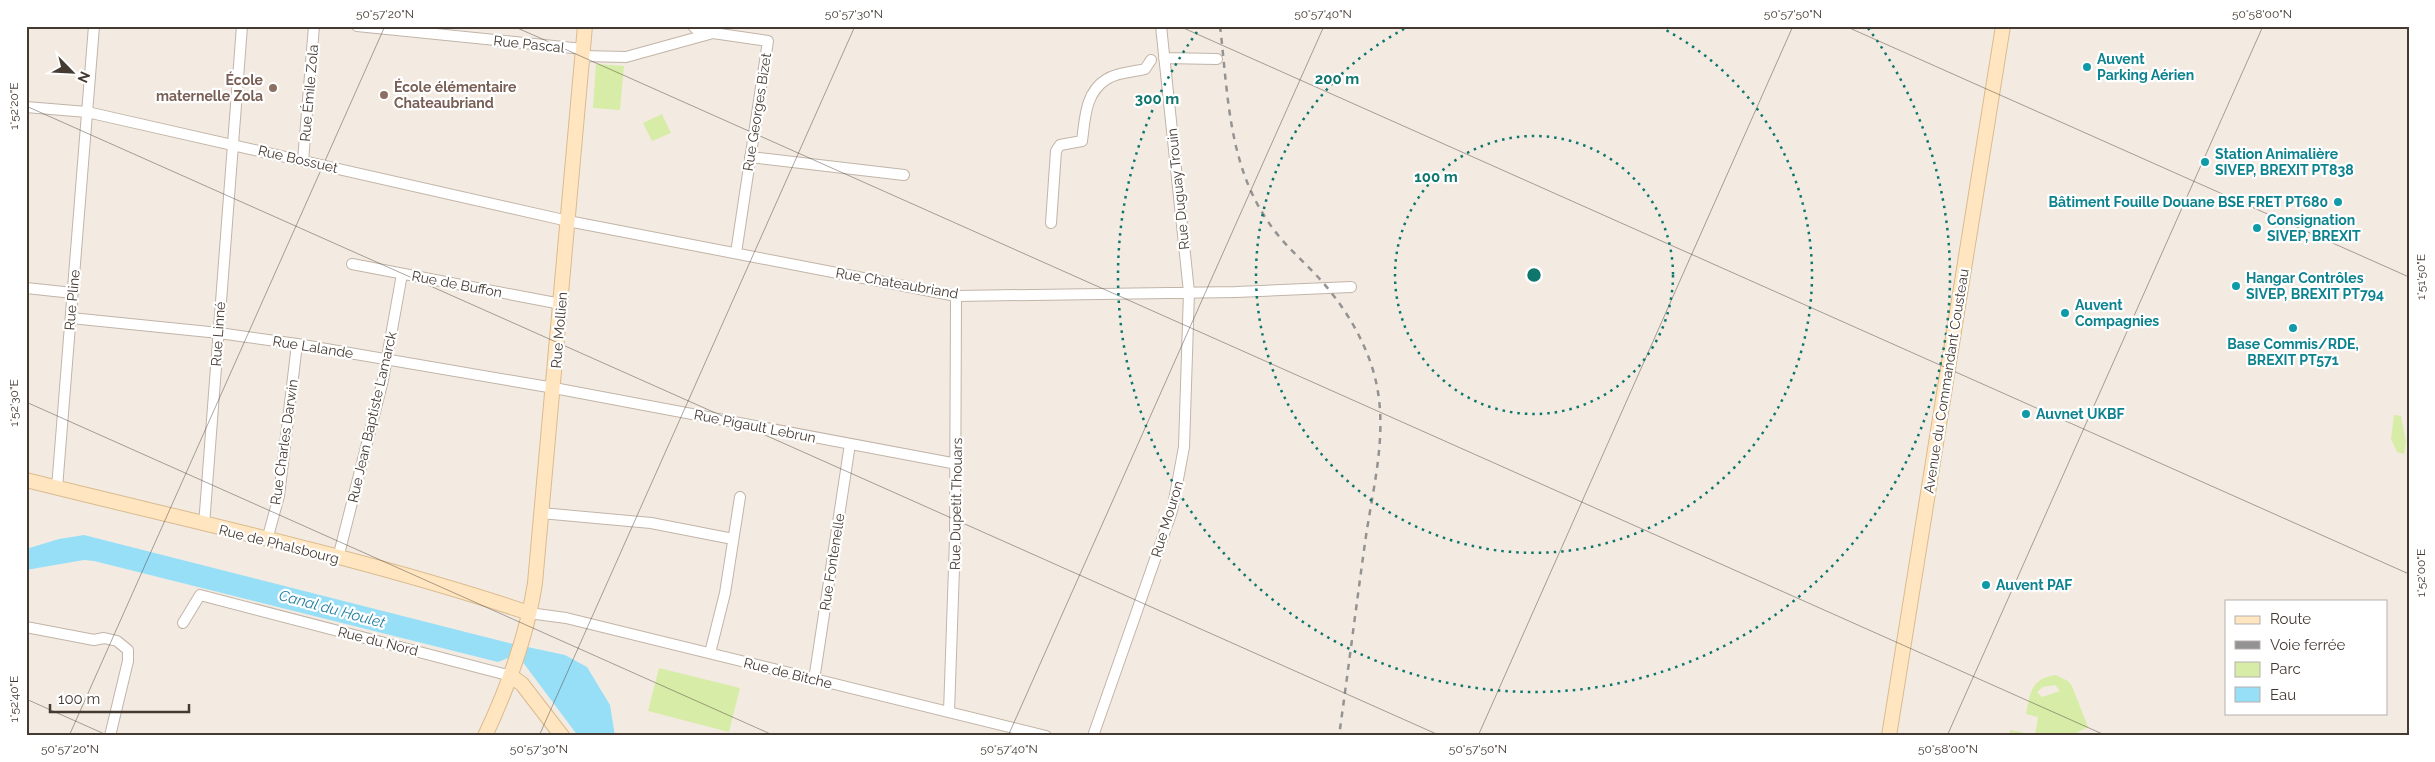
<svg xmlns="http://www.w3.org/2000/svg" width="2435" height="762" font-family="Raleway,sans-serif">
  <rect width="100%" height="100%" fill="#f3ebe2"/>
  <path fill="#d7eca6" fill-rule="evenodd" d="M596,64L624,66L620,110L593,108Z
    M662,114L671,133L652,141L643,123Z
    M2394,415L2401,416L2406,442L2404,454L2397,452L2391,439Z
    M659,668L740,688L729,732L648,711Z
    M2056,675L2068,681L2072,686L2088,727L2070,736H2010V730L2035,735L2038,717L2026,714C2030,693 2031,678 2056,675ZM2055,685L2060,691L2042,697L2037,692L2043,687Z"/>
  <path fill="#97dff7" d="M84,535L509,643L565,655L587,667L610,705L615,736H578L522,661L508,658L498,662L94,561L84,560L26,570V549L59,539Z"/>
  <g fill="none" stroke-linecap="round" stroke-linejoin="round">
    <g stroke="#c2b4a7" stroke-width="12">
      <path id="street" d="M357,26L583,49
        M693,26L696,29L705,26
        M582,56L626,57L713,33L768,41L736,253
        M1164,58L1217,59
        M26,107L87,112L568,221L956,296L1236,292L1351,287
        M750,157L904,175
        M303,161L314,26
        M1051,223L1056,151L1060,145L1082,141C1085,119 1085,92 1107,79C1117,72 1134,72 1145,69L1151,60
        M352,264L561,304
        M26,288L73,293
        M71,318L219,333L297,344L554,388L957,464
        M57,488L94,26
        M541,513L651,523L733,539
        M204,525L242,26
        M267,540L279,496L297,344
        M338,558L383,380L402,274
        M529,613L566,618L1046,736
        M183,623L200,595L511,676
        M26,627L94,640L104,638L117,641L128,650V661L110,736
        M710,653L725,593L740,497
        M814,680L850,444
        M949,712L955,539L956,296
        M1093,736L1172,511L1184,447L1189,292L1161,26"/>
    </g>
    <g stroke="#dabb8f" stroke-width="16">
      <path id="secondary" d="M26,480C194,522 365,558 529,613
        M511,676L522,684L562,736
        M485,736C508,687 527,636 535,583L585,26
        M1889,736L2003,26"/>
    </g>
    <use href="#street" stroke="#fff" stroke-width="10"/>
    <use href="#secondary" stroke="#ffe6c0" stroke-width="14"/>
    <path stroke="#939393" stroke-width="2.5" stroke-dasharray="6 6" stroke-linecap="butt" d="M1220,26C1228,93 1228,162 1267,220C1281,242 1300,258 1317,276C1341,302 1361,333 1372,367C1391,426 1373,484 1365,543C1356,607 1348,672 1339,736"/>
  </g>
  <path fill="none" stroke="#453a32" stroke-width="1" stroke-opacity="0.45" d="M513,26L2107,736M1179,26L2409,574M1845,26L2409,277M26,106L1441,736M26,402L775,736M26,699L109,736M69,736L385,26M539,736L855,26M1008,736L1324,26M1478,736L1793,26M1947,736L2263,26"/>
  <g fill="none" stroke="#0f766e" stroke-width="2.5" stroke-dasharray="2.5 5">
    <circle cx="1534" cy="275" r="139"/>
    <path d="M1660 27A278 278 0 1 1 1408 27"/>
    <path d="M1868 28A416 416 0 1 1 1200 28"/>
  </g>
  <g fill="#0f9aa8" stroke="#fff" stroke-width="2">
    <circle cx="2087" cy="67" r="5"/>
    <circle cx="2205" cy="162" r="5"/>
    <circle cx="2338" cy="202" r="5"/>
    <circle cx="2257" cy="228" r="5"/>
    <circle cx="2236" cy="286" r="5"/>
    <circle cx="2065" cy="313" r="5"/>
    <circle cx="2293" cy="328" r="5"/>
    <circle cx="2026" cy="414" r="5"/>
    <circle cx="1986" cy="585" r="5"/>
  </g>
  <g fill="#8d6e63" stroke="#fff" stroke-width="2">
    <circle cx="273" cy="88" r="5"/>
    <circle cx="384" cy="95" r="5"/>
  </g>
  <g text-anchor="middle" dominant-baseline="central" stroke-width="4.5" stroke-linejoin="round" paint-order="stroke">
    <g font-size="14" fill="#453a32" stroke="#fff">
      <text transform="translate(529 44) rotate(6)">Rue Pascal</text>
      <text transform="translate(309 93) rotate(-85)">Rue Émile Zola</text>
      <text transform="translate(757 112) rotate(-81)">Rue Georges Bizet</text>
      <text transform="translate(298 159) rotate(13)">Rue Bossuet</text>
      <text transform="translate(1178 189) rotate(-96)">Rue Duguay Trouin</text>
      <text transform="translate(897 283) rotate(10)">Rue Chateaubriand</text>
      <text transform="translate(457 284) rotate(11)">Rue de Buffon</text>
      <text transform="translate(72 300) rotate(-85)">Rue Pline</text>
      <text transform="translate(559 330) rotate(-85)">Rue Mollien</text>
      <text transform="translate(218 334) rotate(-86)">Rue Linné</text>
      <text transform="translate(313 347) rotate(9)">Rue Lalande</text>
      <text transform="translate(1946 381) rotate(-81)">Avenue du Commandant Cousteau</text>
      <text transform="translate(372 417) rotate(-77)">Rue Jean Baptiste Lamarck</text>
      <text transform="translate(755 426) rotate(11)">Rue Pigault Lebrun</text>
      <text transform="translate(284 442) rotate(-82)">Rue Charles Darwin</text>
      <text transform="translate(956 504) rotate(-89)">Rue Dupetit Thouars</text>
      <text transform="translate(1167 519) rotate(-73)">Rue Mouron</text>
      <text transform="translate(279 544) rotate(14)">Rue de Phalsbourg</text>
      <text transform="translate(832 562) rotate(-81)">Rue Fontenelle</text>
      <text transform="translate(378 641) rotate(14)">Rue du Nord</text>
      <text transform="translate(788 673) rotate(14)">Rue de Bitche</text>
    </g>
    <g font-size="14" font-weight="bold" fill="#0d838f" stroke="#fff" text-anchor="start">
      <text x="2097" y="59">Auvent<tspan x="2097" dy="16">Parking Aérien</tspan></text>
      <text x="2215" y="154">Station Animalière<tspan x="2215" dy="16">SIVEP, BREXIT PT838</tspan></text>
      <text x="2328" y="202" text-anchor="end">Bâtiment Fouille Douane BSE FRET PT680</text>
      <text x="2267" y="220">Consignation<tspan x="2267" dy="16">SIVEP, BREXIT</tspan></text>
      <text x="2246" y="278">Hangar Contrôles<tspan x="2246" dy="16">SIVEP, BREXIT PT794</tspan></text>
      <text x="2075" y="305">Auvent<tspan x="2075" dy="16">Compagnies</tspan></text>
      <text x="2293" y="344" text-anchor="middle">Base Commis/RDE,<tspan x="2293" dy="16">BREXIT PT571</tspan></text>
      <text x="2036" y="414">Auvnet UKBF</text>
      <text x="1996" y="585">Auvent PAF</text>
    </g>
    <g font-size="14" font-weight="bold" fill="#785e54" stroke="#fff" text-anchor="end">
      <text x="263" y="80">École<tspan x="263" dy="16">maternelle Zola</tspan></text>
      <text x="394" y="87" text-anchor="start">École élémentaire<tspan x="394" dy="16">Chateaubriand</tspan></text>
    </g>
    <g font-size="15" font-style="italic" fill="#1f7ea0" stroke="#fff">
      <text transform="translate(332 609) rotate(15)">Canal du Houlet</text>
    </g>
  </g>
  <circle cx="1534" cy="275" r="8" fill="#0f766e" stroke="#fff" stroke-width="2.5"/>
  <g font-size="15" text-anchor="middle" font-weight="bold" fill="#0f766e" stroke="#fff" stroke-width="4.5" stroke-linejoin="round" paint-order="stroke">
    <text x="1337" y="84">200 m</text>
    <text x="1157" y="104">300 m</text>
    <text x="1436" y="182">100 m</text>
  </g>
  <rect width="2435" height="762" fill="none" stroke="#ffffff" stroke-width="55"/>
  <rect x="2225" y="600" width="162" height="115" fill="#ffffff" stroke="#b5b0ad"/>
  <rect x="2235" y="616" width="25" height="8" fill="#ffe6c0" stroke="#b5b0ad"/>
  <text x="2270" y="624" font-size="15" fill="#453a32">Route</text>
  <rect x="2235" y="641" width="25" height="8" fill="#939393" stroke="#b5b0ad"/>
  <text x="2270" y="650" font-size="15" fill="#453a32">Voie ferrée</text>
  <rect x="2235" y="662" width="25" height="15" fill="#d7eca6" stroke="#b5b0ad"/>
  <text x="2270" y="674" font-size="15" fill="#453a32">Parc</text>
  <rect x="2235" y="687" width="25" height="15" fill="#97dff7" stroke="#b5b0ad"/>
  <text x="2270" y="700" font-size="15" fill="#453a32">Eau</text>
  <g transform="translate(72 72) rotate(114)" stroke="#ffffff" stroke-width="4" paint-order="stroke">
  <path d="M0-4L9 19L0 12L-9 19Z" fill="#453a32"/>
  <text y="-8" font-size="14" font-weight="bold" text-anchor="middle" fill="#453a32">N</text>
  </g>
  <path d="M50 704v8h139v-8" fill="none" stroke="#453a32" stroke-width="2.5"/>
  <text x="58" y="704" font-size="15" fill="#453a32" stroke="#ffffff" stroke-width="4" paint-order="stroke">100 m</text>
  <rect x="28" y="28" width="2380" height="706" fill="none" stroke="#453a32" stroke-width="2"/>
  <g font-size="12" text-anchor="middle" fill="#453a32">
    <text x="385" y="18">50°57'20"N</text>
    <text x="854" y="18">50°57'30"N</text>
    <text x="1323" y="18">50°57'40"N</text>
    <text x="1793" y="18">50°57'50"N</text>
    <text x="2262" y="18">50°58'00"N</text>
    <text transform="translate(14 106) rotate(-90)" y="4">1°52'20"E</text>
    <text transform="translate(2421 277) rotate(-90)" y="4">1°51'50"E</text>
    <text transform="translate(14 403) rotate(-90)" y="4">1°52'30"E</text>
    <text transform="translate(2421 573) rotate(-90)" y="4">1°52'00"E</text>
    <text transform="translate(14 699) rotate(-90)" y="4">1°52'40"E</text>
    <text x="70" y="753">50°57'20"N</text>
    <text x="539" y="753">50°57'30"N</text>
    <text x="1009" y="753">50°57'40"N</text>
    <text x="1478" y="753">50°57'50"N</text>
    <text x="1948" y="753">50°58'00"N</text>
  </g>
</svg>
